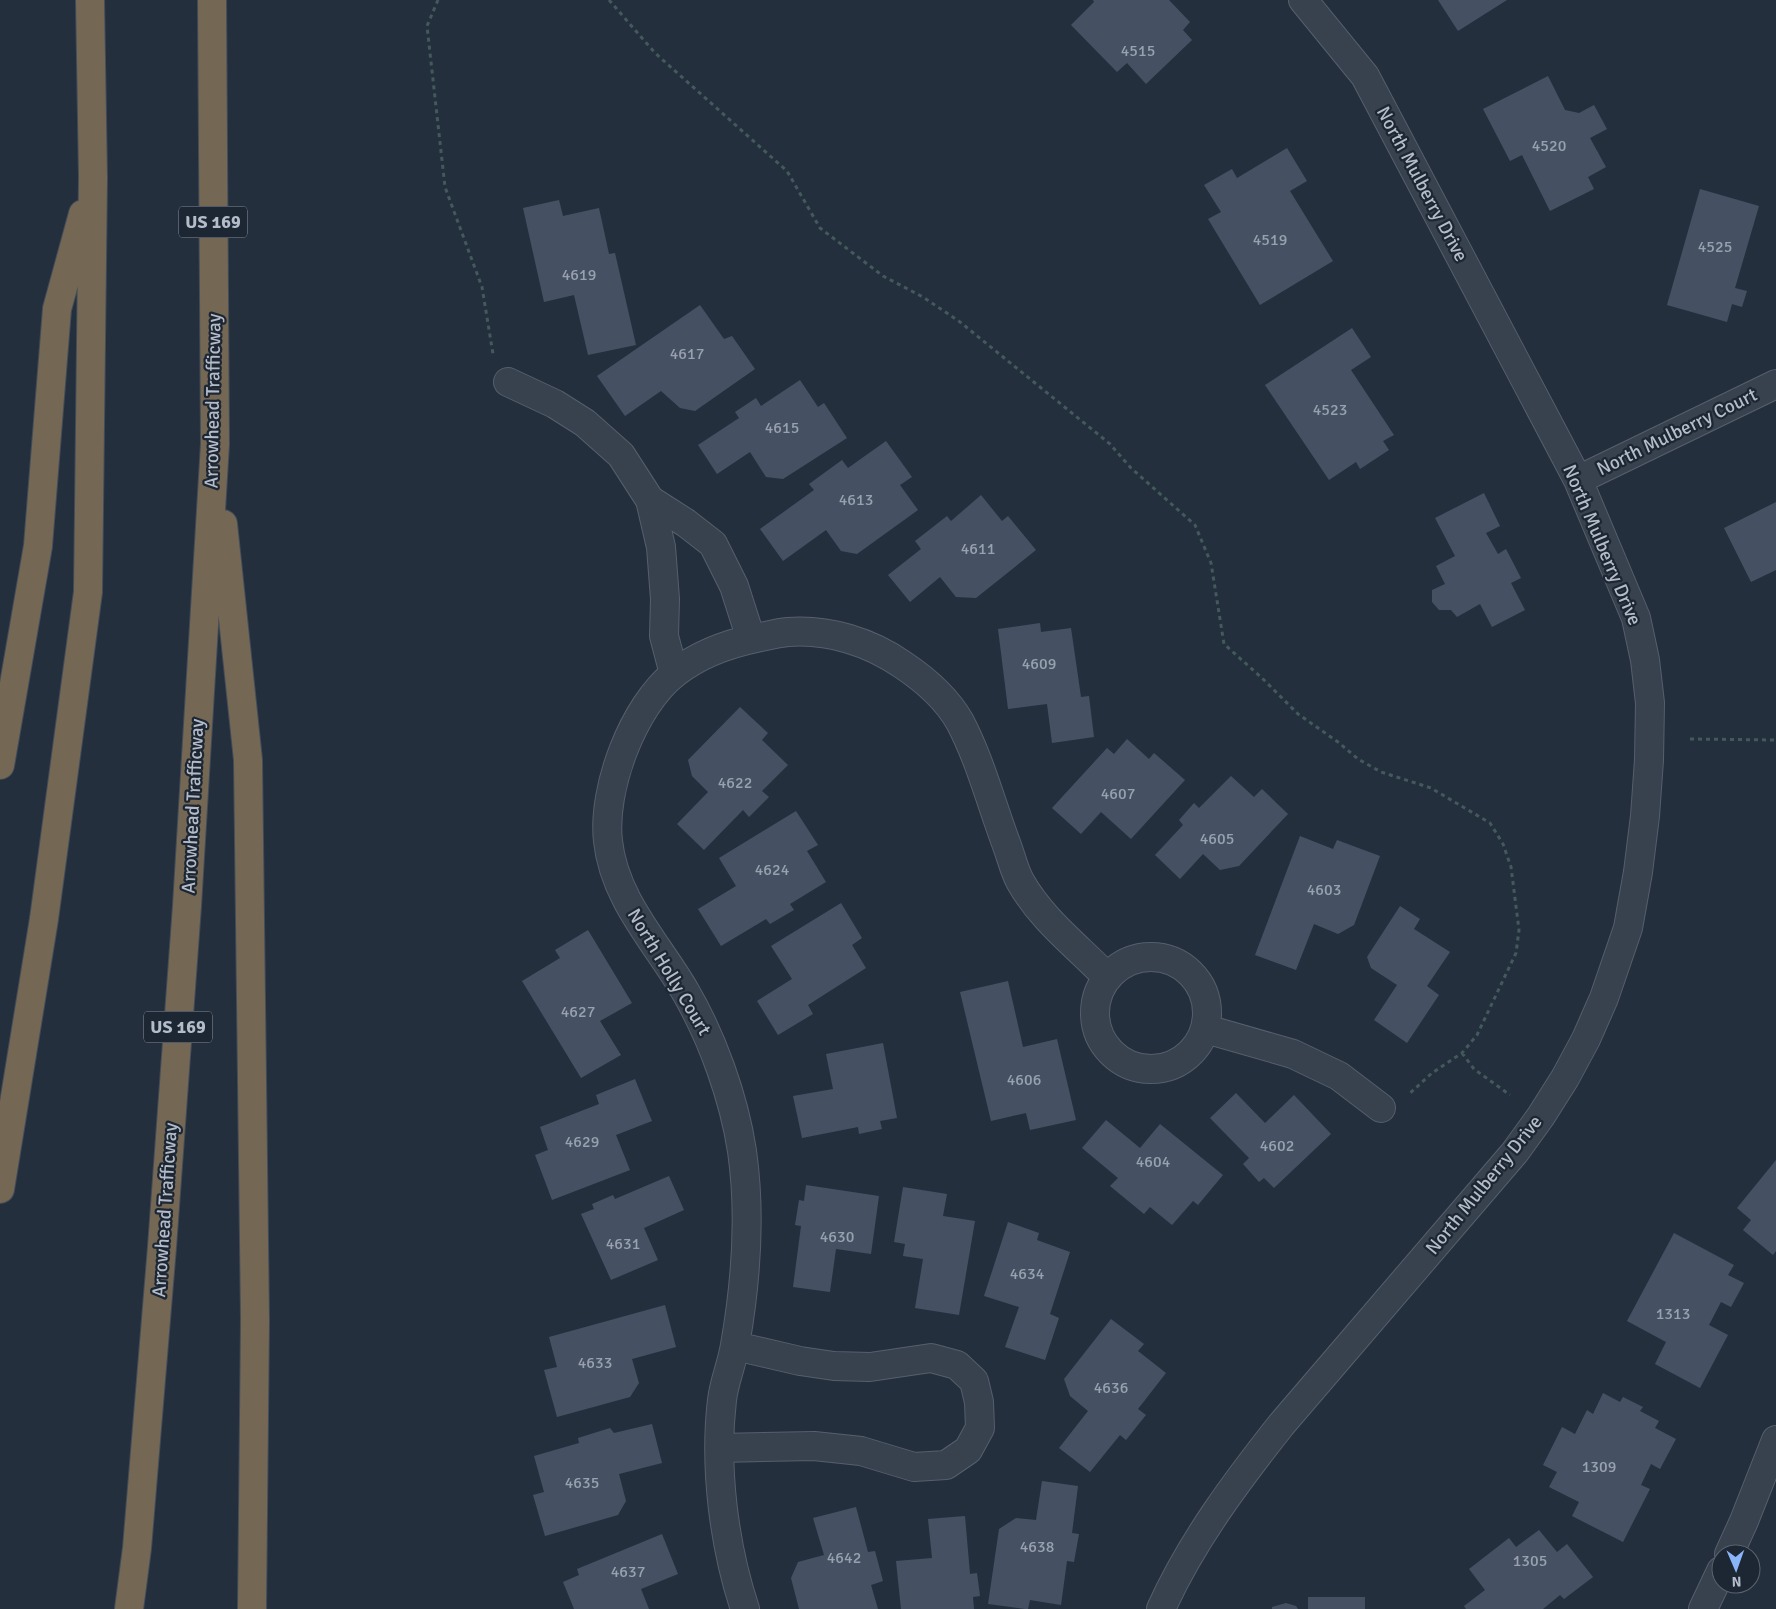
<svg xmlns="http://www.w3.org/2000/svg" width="1776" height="1609" font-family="Signika,sans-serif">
  <rect width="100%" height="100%" fill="#242f3e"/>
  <path fill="#455162" d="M1093,0H1169L1190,22L1183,30L1192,40L1146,84L1127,63L1117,72L1071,25L1094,2Z
    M1438,0H1507L1458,31Z
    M1548,76L1565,110L1579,113L1594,105L1607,129L1590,138L1606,167L1588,177L1594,189L1550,211L1522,155L1510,161L1483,109Z
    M1287,148L1307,181L1290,191L1333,261L1260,305L1208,219L1221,212L1204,185L1232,169L1237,178Z
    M1700,189L1759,206L1735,288L1747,291L1742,307L1732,304L1727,322L1667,305Z
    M559,200L563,216L599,208L609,254L615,253L636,345L588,355L574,295L544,302L523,208Z
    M700,305L724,339L732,336L755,369L695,411L680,408L661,391L625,416L597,376Z
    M1352,328L1371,357L1351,370L1394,435L1383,441L1389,450L1360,469L1356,462L1329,480L1265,385Z
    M800,380L818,407L824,403L847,438L783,479L766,477L750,452L717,474L698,445L739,418L735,412L756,398L761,406Z
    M886,441L912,477L900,485L918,510L857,554L841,551L826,530L783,561L760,529L814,490L809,484L842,460L848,468Z
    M1484,493L1500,526L1486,533L1498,554L1506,549L1521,578L1511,583L1525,610L1492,627L1480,604L1457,617L1451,610H1439L1432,602V590L1445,584L1436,566L1455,556L1435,518Z
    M981,495L1002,521L1008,516L1036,550L976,598L956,597L940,577L910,602L888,575L921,549L915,541L947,516L951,521Z
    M1776,502V570L1751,582L1724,528Z
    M1040,623L1041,632L1071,628L1081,697L1089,696L1094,737L1052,743L1047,704L1008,709L998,629Z
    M740,707L768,733L762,740L788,765L762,791L769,797L749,817L743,810L704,850L677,824L708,792L692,776L688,760Z
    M1127,739L1149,759L1154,753L1185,780L1131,839L1101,812L1081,834L1052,808L1107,748L1114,754Z
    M1231,776L1254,797L1262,789L1288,814L1239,866L1220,870L1203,854L1180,879L1155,855L1183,825L1179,820L1194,803L1199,808Z
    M796,811L818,845L807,851L826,882L790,904L794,910L770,924L766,919L721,946L698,909L736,886L719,858Z
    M1300,836L1333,849L1337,840L1380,856L1354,925L1338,934L1314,924L1296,970L1255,955Z
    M841,903L862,938L852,945L866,968L808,1005L813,1014L778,1035L757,1001L792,979L771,946Z
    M1400,906L1420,919L1414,929L1450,952L1427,986L1439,995L1407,1043L1374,1020L1397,985L1371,968L1367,957Z
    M588,930L632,1003L600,1021L621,1055L581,1078L522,981L560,958L555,950Z
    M1008,981L1023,1047L1057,1039L1076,1120L1030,1130L1026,1113L991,1121L960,992Z
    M883,1043L897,1118L880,1121L882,1129L859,1134L858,1127L802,1138L793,1096L833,1089L826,1054Z
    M635,1079L652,1121L616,1135L630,1170L552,1200L535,1155L548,1150L540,1127L599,1104L596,1095Z
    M1236,1093L1265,1123L1294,1095L1331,1134L1274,1188L1264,1178L1259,1182L1243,1164L1249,1158L1210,1118Z
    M1106,1120L1140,1148L1160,1124L1223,1175L1198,1205L1193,1201L1172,1225L1150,1207L1144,1214L1110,1186L1118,1178L1082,1148Z
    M1776,1160V1251L1773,1255L1743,1230L1751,1220L1737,1208Z
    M669,1176L684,1210L644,1228L658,1260L611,1280L581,1214L594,1209L592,1204L613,1195L615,1199Z
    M806,1185L879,1196L871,1254L836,1249L830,1292L793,1287L801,1226L795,1225L799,1200L804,1201Z
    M903,1187L947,1194L943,1216L975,1221L959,1315L915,1308L923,1259L903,1256L905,1244L894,1242Z
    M1008,1222L1039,1233L1037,1240L1070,1252L1050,1314L1059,1318L1045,1360L1005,1347L1019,1307L984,1296Z
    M1674,1233L1734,1265L1728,1275L1744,1283L1731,1307L1721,1302L1709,1325L1728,1335L1700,1388L1655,1364L1666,1342L1627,1321Z
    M665,1305L676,1347L632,1359L639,1383L630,1397L557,1417L544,1370L557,1367L549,1337Z
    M1111,1319L1144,1344L1138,1351L1166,1373L1138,1409L1146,1415L1126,1440L1120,1435L1090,1472L1059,1448L1088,1411L1070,1396L1064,1379Z
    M1603,1393L1620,1402L1623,1397L1643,1407L1640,1411L1659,1421L1655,1428L1676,1439L1660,1469L1651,1464L1641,1485L1650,1489L1623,1542L1572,1516L1579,1502L1549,1487L1557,1472L1543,1465L1562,1427L1575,1434L1587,1410L1593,1414Z
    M652,1424L662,1463L619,1474L626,1501L618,1515L545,1536L533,1495L544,1492L534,1456L579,1443L578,1438L610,1428L614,1433Z
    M1042,1481L1078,1486L1072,1533L1079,1534L1074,1562L1067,1561L1061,1605L1030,1600L1028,1609H1025L988,1604L999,1529L1016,1518L1036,1520Z
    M856,1507L868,1552L875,1551L883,1581L871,1585L878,1609H799L791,1578L798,1562L824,1555L813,1518Z
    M965,1516L970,1574L977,1573L980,1596L973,1597L974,1609H901L896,1561L932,1558L928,1519Z
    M1539,1530L1557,1552L1567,1544L1593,1577L1564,1599L1560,1595L1543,1609H1466L1464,1606L1485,1590L1469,1569L1509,1538L1516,1547Z
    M662,1534L678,1574L641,1589L649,1609H574L563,1582L579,1575L577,1569Z
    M1308,1597H1365V1609H1308Z
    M1286,1603L1296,1606L1298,1609H1272V1607Z"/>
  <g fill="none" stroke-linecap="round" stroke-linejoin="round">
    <g stroke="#565f6c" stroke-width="30">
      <path id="minor" d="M508,382L555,404L585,423L621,455L650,500L661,547L665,599L664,636L674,674
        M1578,480L1776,384
        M650,500L686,523L713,544L734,586L751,639
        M1095 1013a56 56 0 1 1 112 0a56 56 0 1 1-112 0Z
        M1206,1029L1293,1054L1339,1076L1381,1108
        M720,1448L814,1446L861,1451L914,1467L946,1465L968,1450L980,1428L979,1402L974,1381L957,1365L931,1358L870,1367L834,1366L800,1361L735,1346
        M1729,1554L1744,1521L1776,1440
        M745,1609C724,1546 714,1467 722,1400C724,1382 732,1364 735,1345C746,1282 751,1214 742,1151C734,1098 712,1037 685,991C657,943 614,899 608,841C602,789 633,706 675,673C698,655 727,644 756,638C767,636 777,633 788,632C829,629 870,642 903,665C924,679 947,699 960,722C980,760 991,803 1006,843C1011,856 1014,870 1020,881C1041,919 1077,946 1107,977
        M1161,1609C1191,1542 1236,1482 1281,1425L1515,1152L1541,1116L1565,1078L1586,1039L1604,998L1628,928L1638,872L1645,816L1649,760L1650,703L1645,660L1636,618L1578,480L1365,76L1303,0
        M1703,1609L1721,1571"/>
    </g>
    <g stroke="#434c59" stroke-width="30">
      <path id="highway" d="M223,524L248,760L255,1320L252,1609
        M0,765L38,546L57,309L83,214
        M0,1189L44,919L88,592L93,177L90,0
        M129,1609L137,1548L162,1247L187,906L215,444L212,0"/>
    </g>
    <path stroke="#44595c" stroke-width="3" stroke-dasharray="4 4" stroke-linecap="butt" d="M438,0L427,26L445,187L482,287L493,354
      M609,0L655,53L787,171L820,228L883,276L923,297L960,322L1110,444L1131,468L1195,525L1211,563L1224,644L1263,679L1298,714L1338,742L1358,759L1381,772L1431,788L1490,823L1503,844L1511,867L1519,930L1516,953L1477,1035L1462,1053L1432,1073L1408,1095
      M1690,739L1776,740
      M1462,1053L1474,1069L1510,1095"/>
    <use href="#minor" stroke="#38414e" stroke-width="28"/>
    <use href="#highway" stroke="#746855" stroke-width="28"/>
  </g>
  <g text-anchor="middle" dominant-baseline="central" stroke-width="4.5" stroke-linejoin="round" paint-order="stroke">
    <g font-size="16" fill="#98a1af">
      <text x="1138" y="51">4515</text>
      <text x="1549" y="146">4520</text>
      <text x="1270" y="240">4519</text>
      <text x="1715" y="247">4525</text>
      <text x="579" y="275">4619</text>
      <text x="687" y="354">4617</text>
      <text x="1330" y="410">4523</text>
      <text x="782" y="428">4615</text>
      <text x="856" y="500">4613</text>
      <text x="978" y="549">4611</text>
      <text x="1039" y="664">4609</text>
      <text x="735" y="783">4622</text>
      <text x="1118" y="794">4607</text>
      <text x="1217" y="839">4605</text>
      <text x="772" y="870">4624</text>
      <text x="1324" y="890">4603</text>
      <text x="578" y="1012">4627</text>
      <text x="1024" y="1080">4606</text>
      <text x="582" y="1142">4629</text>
      <text x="1277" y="1146">4602</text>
      <text x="1153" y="1162">4604</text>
      <text x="837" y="1237">4630</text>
      <text x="623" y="1244">4631</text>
      <text x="1027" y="1274">4634</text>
      <text x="1673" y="1314">1313</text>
      <text x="595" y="1363">4633</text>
      <text x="1111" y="1388">4636</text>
      <text x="1599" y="1467">1309</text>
      <text x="582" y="1483">4635</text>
      <text x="1037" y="1547">4638</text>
      <text x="844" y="1558">4642</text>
      <text x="1530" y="1561">1305</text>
      <text x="628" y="1572">4637</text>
    </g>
    <g fill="#1d2633" stroke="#878f9c" stroke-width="1">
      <rect x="179" y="206.5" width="68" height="31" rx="4"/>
      <rect x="144" y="1011.5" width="68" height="31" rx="4"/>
    </g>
    <g font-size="18" font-weight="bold" fill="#b4bcc9">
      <text x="213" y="222">US 169</text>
      <text x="178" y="1027">US 169</text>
    </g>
    <g font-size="19" fill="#b4bcc9" stroke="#1d2633">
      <text transform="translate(1422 184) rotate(62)">North Mulberry Drive</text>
      <text transform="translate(213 401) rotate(-89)">Arrowhead Trafficway</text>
      <text transform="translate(1677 432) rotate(-26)">North Mulberry Court</text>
      <text transform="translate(1602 545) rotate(67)">North Mulberry Drive</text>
      <text transform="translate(193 806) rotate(-87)">Arrowhead Trafficway</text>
      <text transform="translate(669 972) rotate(59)">North Holly Court</text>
      <text transform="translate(1484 1185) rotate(-51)">North Mulberry Drive</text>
      <text transform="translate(165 1210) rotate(-86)">Arrowhead Trafficway</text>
    </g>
  </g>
  <g transform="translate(1736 1569) rotate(178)"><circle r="24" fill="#1d2633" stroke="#59626f"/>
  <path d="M0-4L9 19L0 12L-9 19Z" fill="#8ab4f8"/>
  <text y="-8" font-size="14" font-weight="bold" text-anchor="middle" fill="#b4bcc9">N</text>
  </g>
</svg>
